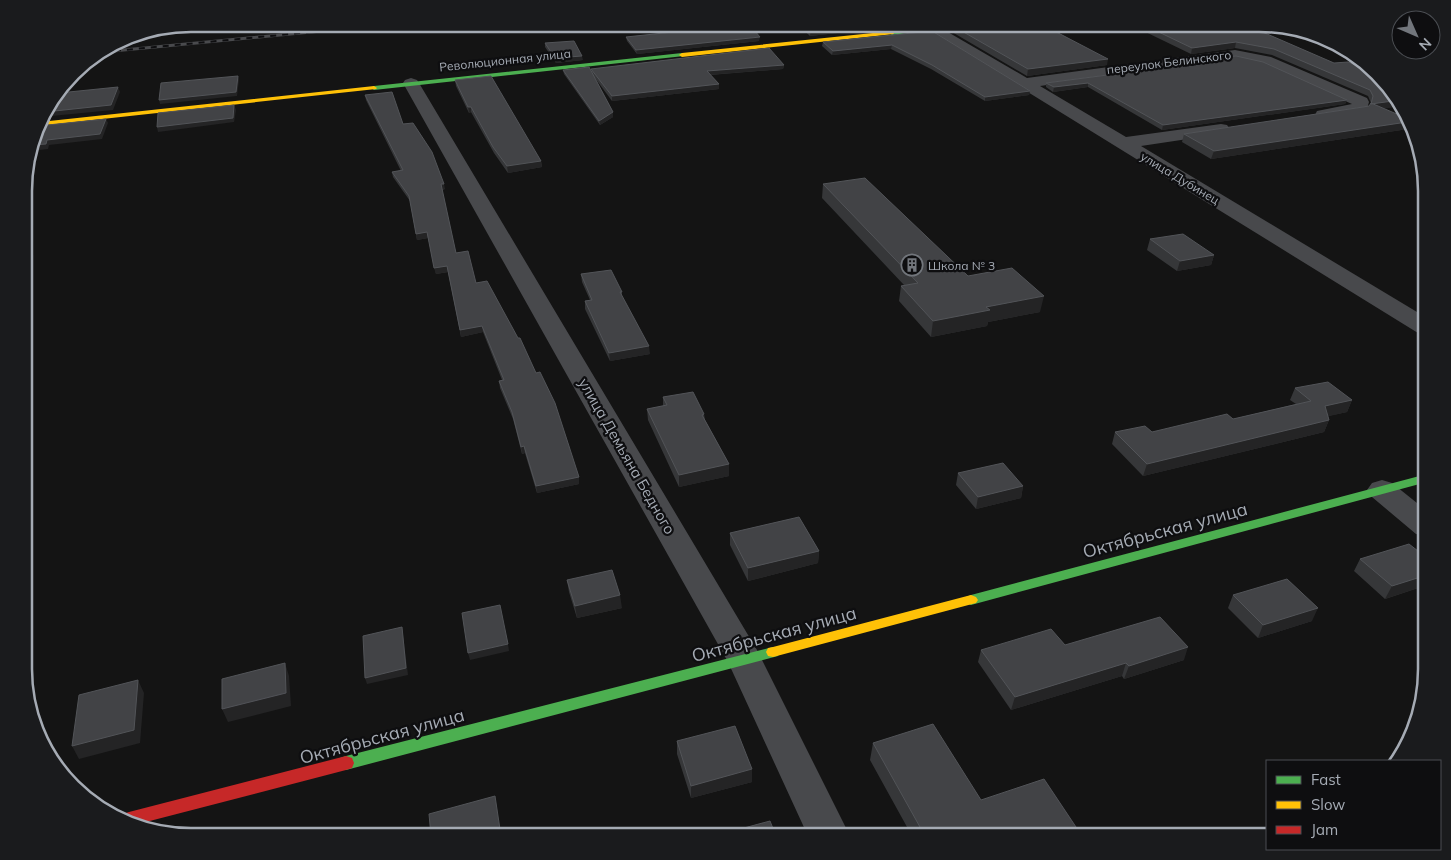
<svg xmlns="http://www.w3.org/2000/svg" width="1451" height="860" font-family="Mulish,sans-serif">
  <rect width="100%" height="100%" fill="#141414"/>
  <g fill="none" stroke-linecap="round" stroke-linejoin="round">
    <path fill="#48494c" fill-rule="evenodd" d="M934,24L1027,78L1235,50L1271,57L1367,98L1369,102L1366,112L1323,120L1317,119L1315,115L1317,111L1352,104L1262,64L1235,58L1040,86L1126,137L1221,124L1227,125L1230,129L1227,133L1221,134L1141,146L1427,318V335L1418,333L929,31L927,28L929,25Z
      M411,78L417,80L419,83L757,650L850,836H808L728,662L403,83L405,80Z
      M1382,480L1392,483L1427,511V537L1416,534L1372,497L1367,490L1372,483Z"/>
    <path fill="#4caf50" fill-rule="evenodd" d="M961,24H977L892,35L889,33Z
      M682,53L685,55L684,56L374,90L371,88L374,86Z
      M1427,474V482L971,605L966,603L964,600L966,597L971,595Z
      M773,647L778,648L780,652L778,656L346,770L340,768L338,763L340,758L346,756Z"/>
    <path fill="#ffc107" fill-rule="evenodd" d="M892,31L894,34L682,57L679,55L682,53Z
      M374,86L377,88L376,89L38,126L40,122Z
      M971,595L976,597L978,600L976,603L773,657L768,656L766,652L768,648L773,647Z"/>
    <path fill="#c62828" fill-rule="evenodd" d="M346,756L352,758L354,763L352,768L346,770L142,823L121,817L123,814L129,812Z"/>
    <g stroke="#494a4d" stroke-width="3">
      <path id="rail" d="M103,52L395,24"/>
    </g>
    <use href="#rail" stroke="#0e0e10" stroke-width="2" stroke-dasharray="6" stroke-linecap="butt"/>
  </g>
  <path fill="#363739" d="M797,24H919L810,36Z
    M1129,24H1244L1399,99L1402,106L1383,108L1408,129L1211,159L1182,142L1184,134L1369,106L1371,103L1368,96L1272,55L1235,48L1191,54Z
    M953,26L1107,65L1027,76L952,32Z
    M932,31L1030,91L1029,95L985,101L931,69L891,49L832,55L822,46L823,42Z
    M626,37L759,41L637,54L627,41Z
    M545,43L583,60L556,63L545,47Z
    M1211,59L1347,100L1345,104L1162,130L1088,87L1053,92L1046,87V83L1211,61Z
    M784,65L783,69L710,75L719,84V89L612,101L592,74L613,112V117L600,125L564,74L563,70L592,73L591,69Z
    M455,80L541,161L542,167L508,173L494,153L471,112L469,113L456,86Z
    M365,95L403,124L445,189L442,190L456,253L476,283L579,477V484L537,493L525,453L522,454L513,419L500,388L499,381L502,380L483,332L461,337L448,272L436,274L428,238L417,240L410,201L393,177L392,172L401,171L366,100Z
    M823,184L968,276L1040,312L988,322L987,326L931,337L899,301L901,286L904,285L822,198Z
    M1150,239L1214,255L1211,265L1177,271L1147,250Z
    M581,274L622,292V297L650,354L610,361L585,309V301L590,300L582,282Z
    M1295,388L1352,400L1347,412L1328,416L1329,420L1324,432L1143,476L1112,444L1115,432H1152L1233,419L1296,404L1290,400Z
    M663,397L704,414L705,420L729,464V476L679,487L648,420L647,409L663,406Z
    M958,473L1023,486L1021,498L976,509L956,485Z
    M730,533L819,551L818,563L748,581L730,545Z
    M1427,558V585L1385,599L1354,571L1360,559Z
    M567,580L622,608L577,618L569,592Z
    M1233,595L1312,621L1258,638L1228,608Z
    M1065,645L1184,660L1124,679L1122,676L1011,710L978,662L981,650Z
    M677,741L752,782L691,798L677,754Z
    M873,743L981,800L1082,836H912L870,760Z"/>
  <path fill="#242425" d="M863,24H919L810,36L811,29Z
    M760,37L759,41L637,54L636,50Z
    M1236,42L1235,48L1191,54L1192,48Z
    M892,45L891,49L832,55L833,51Z
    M582,56L583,60L556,63L555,58Z
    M1108,59L1107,65L1027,76L1028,69Z
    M784,65L783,69L707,75V71Z
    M238,76L239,80L237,96L160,104L159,100Z
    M1088,83V87L1053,92L1054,87Z
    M719,84V89L612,101V96Z
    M118,87L120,92L113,110L41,117L45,112Z
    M1030,91L1029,95L985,101V97Z
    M1347,100L1345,104L1162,130L1163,125Z
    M1400,100L1402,106L1368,111L1371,104Z
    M234,105L236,110L234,122L158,132L157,127Z
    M468,107H471V112L469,113Z
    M613,112V117L600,125L599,121Z
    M106,119L108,123L102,139L49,145L48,149L31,151L33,145Z
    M1407,122L1409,127L1408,129L1211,159L1214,151Z
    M541,161L542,167L508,173L507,166Z
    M441,184H444L445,189L442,190Z
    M427,232L428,238L417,240L416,234Z
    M1214,255L1211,265L1177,271L1180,261Z
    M447,266L448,272L436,274L434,268Z
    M1044,296L1040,312L988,322L987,326L931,337L933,321L986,307Z
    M482,326L483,332L461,337L460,330Z
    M649,346L650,354L610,361L609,353Z
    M1352,400L1347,412L1321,418L1325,406Z
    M1329,420L1324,432L1143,476L1147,464Z
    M524,446L525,453L522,454L521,447Z
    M729,464V476L679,487V475Z
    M579,477V484L537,493L536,486Z
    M1023,486L1021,498L976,509L978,497Z
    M819,551L818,563L748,581V568Z
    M1427,575V585L1385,599L1392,586Z
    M620,595L622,608L577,618L575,606Z
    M1318,608L1312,621L1258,638L1263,625Z
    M402,627L403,634L408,675L367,684L365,678Z
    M508,644L509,651L470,660L468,653Z
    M1188,647L1184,660L1124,679L1129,666Z
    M285,663L289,676L291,706L228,722L222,709Z
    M1126,663L1122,676L1011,710L1015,697Z
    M138,680L144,693L140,743L79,759L72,746Z
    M752,769V782L691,798V786Z"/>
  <path fill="#424346" stroke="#525458" d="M749,24L760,37L636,50L626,37Z
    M804,24H863L811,29Z
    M973,24H1041L1108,59L1028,69L953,26Z
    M1142,24H1244L1334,63L1348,62L1370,71L1399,99L1400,100L1371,104L1373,96L1370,90L1274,49L1236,42L1192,48Z
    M932,31L1030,91L985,97L932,65L892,45L833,51L823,42Z
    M574,41L582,56L555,58L545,43Z
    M769,48L784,65L707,71L719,84L612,96L591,69Z
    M1236,56L1263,62L1347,100L1163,125L1088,83L1054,87L1046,83L1215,61L1211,59Z
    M589,67L613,112L599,121L563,70Z
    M238,76L236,92L159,100L161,83Z
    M491,76L541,161L507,166L493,147L471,107H468L455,80Z
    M118,87L111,105L45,112L59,93Z
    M392,92L403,124L413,123L432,152L444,184H441L456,253L468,251L476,283L487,281L518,338H520L536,373L540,372L555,403L579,477L536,486L524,446L521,447L512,412L499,381L504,380L482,326L460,330L447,266L434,268L427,232L416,234L409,196L392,172L403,170L365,95Z
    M1371,103L1406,118L1407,122L1214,151L1184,134L1363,107L1369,106Z
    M234,105L233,118L157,127L158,113Z
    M106,119L100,134L47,140L46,144L33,145L38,126Z
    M865,178L968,276L1012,268L1044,296L986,307L990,310L933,321L901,286L918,283L823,184Z
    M1183,234L1214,255L1180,261L1150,239Z
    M611,270L622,292H620L649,346L609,353L585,301L592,300L581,274Z
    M1328,382L1352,400L1325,406L1329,420L1147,464L1115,432L1145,426L1152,432L1227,414L1233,419L1311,401L1295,388Z
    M693,392L704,414L702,415L729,464L679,475L647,409L667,405L663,397Z
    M1003,463L1023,486L978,497L958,473Z
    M799,517L819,551L748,568L730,533Z
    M1409,544L1427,558V575L1392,586L1360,559Z
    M612,570L620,595L575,606L567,580Z
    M1287,579L1318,608L1263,625L1233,595Z
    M500,605L508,644L468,653L462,613Z
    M1160,617L1188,647L1129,666L1126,663L1015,697L981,650L1051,629L1065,645Z
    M402,627L406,668L365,678L363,636Z
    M285,663L286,693L222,709V679Z
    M138,680L134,730L72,746L79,695Z
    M933,724L981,800L1044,779L1082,836H925L873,743Z
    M735,726L752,769L691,786L677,741Z
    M495,796L501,836H431L429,814Z
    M770,821L776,836H714Z"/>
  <defs>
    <g id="building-ring" transform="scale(1.125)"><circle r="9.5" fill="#0e0e10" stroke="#72767c" stroke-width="1.5"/><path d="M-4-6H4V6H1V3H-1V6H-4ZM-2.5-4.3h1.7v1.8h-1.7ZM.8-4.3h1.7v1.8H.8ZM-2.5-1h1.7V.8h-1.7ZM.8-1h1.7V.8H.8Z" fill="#72767c"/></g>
  </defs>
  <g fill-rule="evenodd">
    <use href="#building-ring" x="912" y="265"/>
  </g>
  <g text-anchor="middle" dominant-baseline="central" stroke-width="4.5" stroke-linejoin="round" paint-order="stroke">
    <g font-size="12" fill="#a5abb4" stroke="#0e0e10">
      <text transform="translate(505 60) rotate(-6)">Революционная улица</text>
      <text transform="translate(1169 62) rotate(-7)">переулок Белинского</text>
      <text transform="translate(1180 178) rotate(31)">улица Дубинец</text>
    </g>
    <g font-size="12" fill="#a5abb4" stroke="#0e0e10" text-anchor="start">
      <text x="928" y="265">Школа № 3</text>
    </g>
    <g font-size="15" fill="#a5abb4" stroke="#0e0e10">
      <text transform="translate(627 456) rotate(60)">улица Демьяна Бедного</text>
    </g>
    <g font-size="18" fill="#a5abb4" stroke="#0e0e10">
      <text transform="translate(1165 530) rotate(-15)">Октябрьская улица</text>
      <text transform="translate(774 634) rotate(-15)">Октябрьская улица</text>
      <text transform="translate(382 736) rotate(-15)">Октябрьская улица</text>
    </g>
  </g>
  <path d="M0 0H1451V860H0ZM191 32H1259A159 159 0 0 1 1418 191V669A159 159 0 0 1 1259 828H191A159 159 0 0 1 32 669V191A159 159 0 0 1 191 32Z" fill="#1a1b1d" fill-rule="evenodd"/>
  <path fill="none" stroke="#a5abb4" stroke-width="2.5" d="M191 32H1259A159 159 0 0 1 1418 191V669A159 159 0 0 1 1259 828H191A159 159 0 0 1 32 669V191A159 159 0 0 1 191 32Z"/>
  <rect x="1266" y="760" width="175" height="90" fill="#0e0e10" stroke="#4a4d52"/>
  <rect x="1276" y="776" width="25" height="8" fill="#4caf50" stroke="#4a4d52"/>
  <text x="1311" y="785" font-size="15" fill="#a5abb4">Fast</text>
  <rect x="1276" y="801" width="25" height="8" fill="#ffc107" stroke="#4a4d52"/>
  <text x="1311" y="810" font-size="15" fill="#a5abb4">Slow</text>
  <rect x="1276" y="826" width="25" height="8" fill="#c62828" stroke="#4a4d52"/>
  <text x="1311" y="835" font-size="15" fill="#a5abb4">Jam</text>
  <g transform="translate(1416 35) rotate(135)"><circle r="24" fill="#0e0e10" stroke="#4a4d52"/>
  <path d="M0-4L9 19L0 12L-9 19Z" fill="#72767c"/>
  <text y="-8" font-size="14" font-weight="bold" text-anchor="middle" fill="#a5abb4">N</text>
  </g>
</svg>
